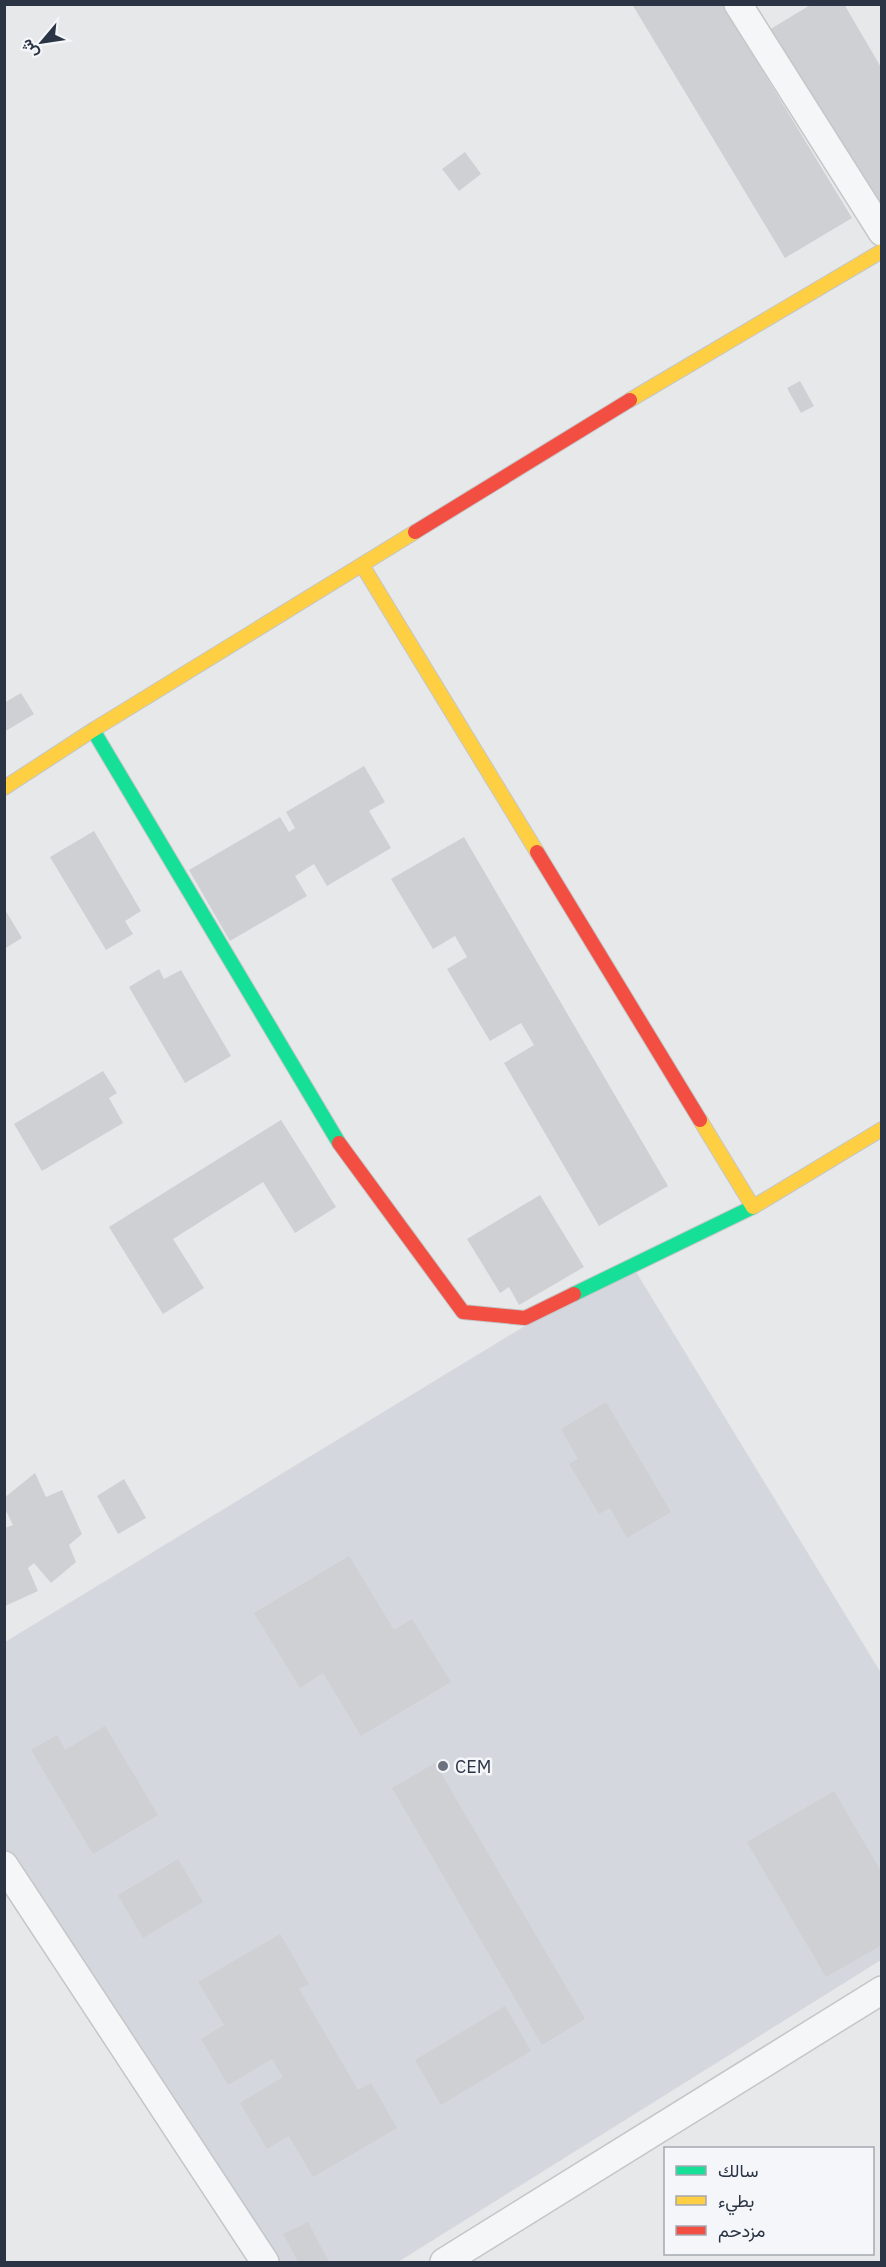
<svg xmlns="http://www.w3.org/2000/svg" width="886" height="2267" font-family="'IBM Plex Sans',Vazirmatn,sans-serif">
  <rect width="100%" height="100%" fill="#e6e8ea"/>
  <path fill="#d4d7dd" d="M630,1262L881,1673V1960L398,2262H281L5,1858V1642Z"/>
  <path fill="#ced0d3" d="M632,4H722L852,218L785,258Z
    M812,4H844L882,69V200L872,205L769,30Z
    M465,152L481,174L459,191L442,169Z
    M800,381L814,406L801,413L787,388Z
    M21,693L34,714L4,732V703Z
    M364,766L385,802L369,811L391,848L327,886L314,864L295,876L307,896L230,941L189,870L280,817L289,832L295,828L286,812Z
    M94,831L141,911L125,921L133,934L106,950L50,857Z
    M464,837L668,1186L599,1226L504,1063L534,1045L521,1023L490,1041L447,969L467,957L455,936L433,949L391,879Z
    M4,908L22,938L4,949Z
    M159,969L164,979L181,970L231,1056L185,1083L129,987Z
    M103,1071L117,1093L109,1098L123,1123L42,1171L14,1124Z
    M281,1120L336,1207L295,1233L263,1182L173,1239L204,1288L163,1314L109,1227Z
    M540,1195L584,1267L519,1305L509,1287L500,1293L467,1239Z
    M606,1402L671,1512L627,1538L610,1508L599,1514L569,1464L578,1459L561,1429Z
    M35,1473L46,1497L62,1490L82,1534L69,1545L76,1562L51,1583L34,1563L28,1568L38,1591L5,1606V1528L13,1525L4,1507V1498Z
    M124,1479L146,1518L118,1534L97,1496Z
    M349,1556L394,1630L412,1619L451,1682L361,1736L323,1673L300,1688L254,1613Z
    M105,1726L158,1815L93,1854L31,1750L57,1735L65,1750Z
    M435,1763L585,2019L542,2045L392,1788Z
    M834,1791L882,1873V1945L826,1977L747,1842Z
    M178,1859L203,1902L143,1938L118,1895Z
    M280,1934L309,1984L299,1989L358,2090L371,2083L397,2128L313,2177L289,2136L267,2149L240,2103L283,2077L272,2059L228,2085L201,2039L224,2025L198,1982Z
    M505,2006L531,2051L441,2105L415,2060Z
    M308,2222L329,2262H298L283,2234Z"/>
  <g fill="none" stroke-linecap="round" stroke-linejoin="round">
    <g stroke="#c4c6c8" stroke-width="30">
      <path id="street" d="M738,4L882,232
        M4,1865L265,2262
        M444,2262L882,1990"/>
    </g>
    <g stroke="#c4c6c8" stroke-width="16">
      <path id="fast" d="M93,730L339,1143
        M574,1294L753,1207"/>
    </g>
    <g stroke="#c4c6c8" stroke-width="16">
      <path id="slow" d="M630,400L882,251
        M362,565L537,852
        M4,788L93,730L415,532
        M700,1120L753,1207L882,1129"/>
    </g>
    <g stroke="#c4c6c8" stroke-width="16">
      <path id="jam" d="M415,532L630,400
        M537,852L700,1120
        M339,1143L463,1312L525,1318L574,1294"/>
    </g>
    <use href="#street" stroke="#f5f6f7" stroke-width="27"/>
    <use href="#fast" stroke="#16e098" stroke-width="14"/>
    <use href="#slow" stroke="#ffcf43" stroke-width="14"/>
    <use href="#jam" stroke="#f24e42" stroke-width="14"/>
  </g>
  <circle fill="#6c737f" stroke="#f4f6f9" stroke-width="2" cx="443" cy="1766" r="6"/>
  <g text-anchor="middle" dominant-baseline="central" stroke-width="5" stroke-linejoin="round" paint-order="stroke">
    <g font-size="18" fill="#2b3445" stroke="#f4f6f9" text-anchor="start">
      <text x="455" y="1766">CEM</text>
    </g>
  </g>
  <rect width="886" height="2267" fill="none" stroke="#2b3445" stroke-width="12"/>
  <rect x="664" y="2147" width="210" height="108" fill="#f4f6f9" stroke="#a4a8b1" stroke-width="1.5"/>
  <rect x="676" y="2166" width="30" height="9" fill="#16e098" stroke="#a4a8b1" stroke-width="1.5"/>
  <text x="718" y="2177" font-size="18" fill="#2b3445">سالك</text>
  <rect x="676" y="2196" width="30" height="9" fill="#ffcf43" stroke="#a4a8b1" stroke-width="1.5"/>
  <text x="718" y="2207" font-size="18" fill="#2b3445">بطيء</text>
  <rect x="676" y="2226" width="30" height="9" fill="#f24e42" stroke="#a4a8b1" stroke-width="1.5"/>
  <text x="718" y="2237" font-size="18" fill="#2b3445">مزدحم</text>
  <g transform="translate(42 42) rotate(241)" stroke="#f4f6f9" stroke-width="4.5" paint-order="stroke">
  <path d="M0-4.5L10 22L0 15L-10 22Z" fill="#2b3445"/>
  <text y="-9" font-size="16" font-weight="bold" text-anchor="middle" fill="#2b3445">ش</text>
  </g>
</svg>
